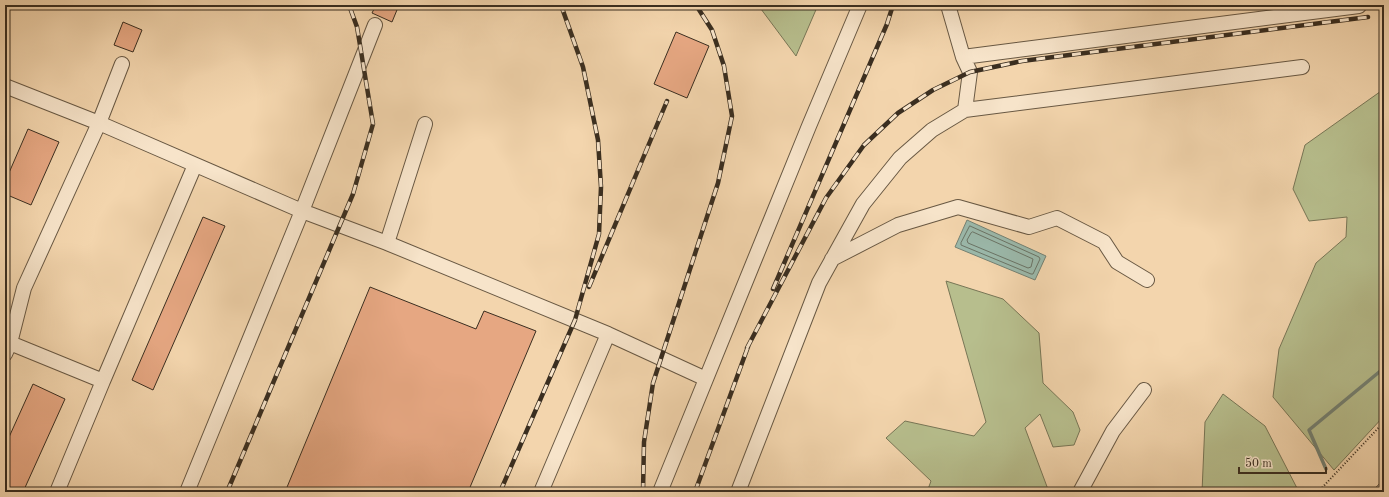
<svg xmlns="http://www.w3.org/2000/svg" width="1389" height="497" font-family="'Old Standard TT',serif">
  <rect width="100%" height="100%" fill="#f3d5ad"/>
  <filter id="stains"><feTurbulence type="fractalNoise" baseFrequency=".005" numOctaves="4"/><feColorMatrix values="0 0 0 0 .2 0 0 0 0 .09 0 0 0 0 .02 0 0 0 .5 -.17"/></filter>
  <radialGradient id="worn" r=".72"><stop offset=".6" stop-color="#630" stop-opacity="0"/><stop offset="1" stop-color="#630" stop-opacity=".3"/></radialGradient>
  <path fill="#b7be8d" stroke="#787656" d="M758,5H818L796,56Z
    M1384,89V416L1334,470L1273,397L1279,349L1316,263L1346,237L1347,217L1309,221L1293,189L1305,145Z
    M946,281L1003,299L1039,333L1043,383L1073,412L1080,430L1074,445L1053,447L1040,414L1025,428L1049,492H927L931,481L886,438L905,421L974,436L986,422Z
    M1223,394L1265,426L1299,492H1202L1205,422Z"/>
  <path fill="#9bb9ab" stroke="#748173" d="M967,220L1046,256L1035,280L955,247Z"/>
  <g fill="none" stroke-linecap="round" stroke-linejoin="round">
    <path stroke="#6a7466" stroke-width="1" d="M970,226L1039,257L1040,259L1033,274H1031L961,245V243Z
      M973,232L1033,259L1031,267L1028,268L968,243L967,240L971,233Z"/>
    <path stroke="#748173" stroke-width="3.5" d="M1326,469L1309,430L1384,368"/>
  </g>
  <path fill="#e6a782" stroke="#3a2e20" d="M376,5H399L392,22L372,13Z
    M123,22L142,30L133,52L114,45Z
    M676,32L709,46L687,98L654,84Z
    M28,129L59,142L31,205L5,194V182Z
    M203,217L225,226L153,390L132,380Z
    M370,287L476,329L484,311L536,331L468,492H285Z
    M33,384L65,399L23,492H5V446Z"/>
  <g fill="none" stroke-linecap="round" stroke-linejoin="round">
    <g stroke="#685843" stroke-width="16">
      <path id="minor" d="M948,5L963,57L970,72L965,110
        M963,57L1359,6
        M5,86L99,123L302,211L387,243L608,334L541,492
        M387,243L425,124
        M832,259L898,225L958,207L1029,227L1057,218L1104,242L1117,262L1147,280
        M608,334L706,379
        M10,343L103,381L57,492
        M5,354L10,343L24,288L99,123L122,64
        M103,381L195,165
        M187,492L302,211L375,25
        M660,492L809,126L860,5
        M738,492L819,283L863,204L900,158L932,130L965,110L1302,67
        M1080,492L1113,431L1144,390"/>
    </g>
    <path stroke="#3a2e20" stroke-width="2" stroke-dasharray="1 2" stroke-linecap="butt" d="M1318,492L1384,422"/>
    <use href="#minor" stroke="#f7e4ca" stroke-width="14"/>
    <g stroke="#3a2e20" stroke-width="4.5">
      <path id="rail" d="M589,287L667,101
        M773,289L887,24L893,5
        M747,348L826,198L864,145L898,113L933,90L970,72L1022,61L1368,17
        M227,492L353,194L373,124L357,27L349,5
        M500,492L575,320L599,234L601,187L598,140L583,67L561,5
        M643,492L644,442L653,383L718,183L732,116L724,66L712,30L696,5
        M695,492L749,344
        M1374,492L1384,482"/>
    </g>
    <use href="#rail" stroke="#f7e4ca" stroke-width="3" stroke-dasharray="9" stroke-linecap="butt"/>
  </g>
  <rect width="1389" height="497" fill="none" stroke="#f3d5ad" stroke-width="20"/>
  <rect x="6" y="6" width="1377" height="485" fill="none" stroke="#3a2e20" stroke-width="2"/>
  <rect x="10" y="10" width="1369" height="477" fill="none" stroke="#3a2e20"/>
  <path d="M1239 467v6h87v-6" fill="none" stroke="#3a2e20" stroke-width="2"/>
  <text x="1245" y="467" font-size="12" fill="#3a2e20" stroke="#f7e4ca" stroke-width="3" paint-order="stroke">50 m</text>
  <rect width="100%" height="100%" filter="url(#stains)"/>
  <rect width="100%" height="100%" fill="url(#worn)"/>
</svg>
